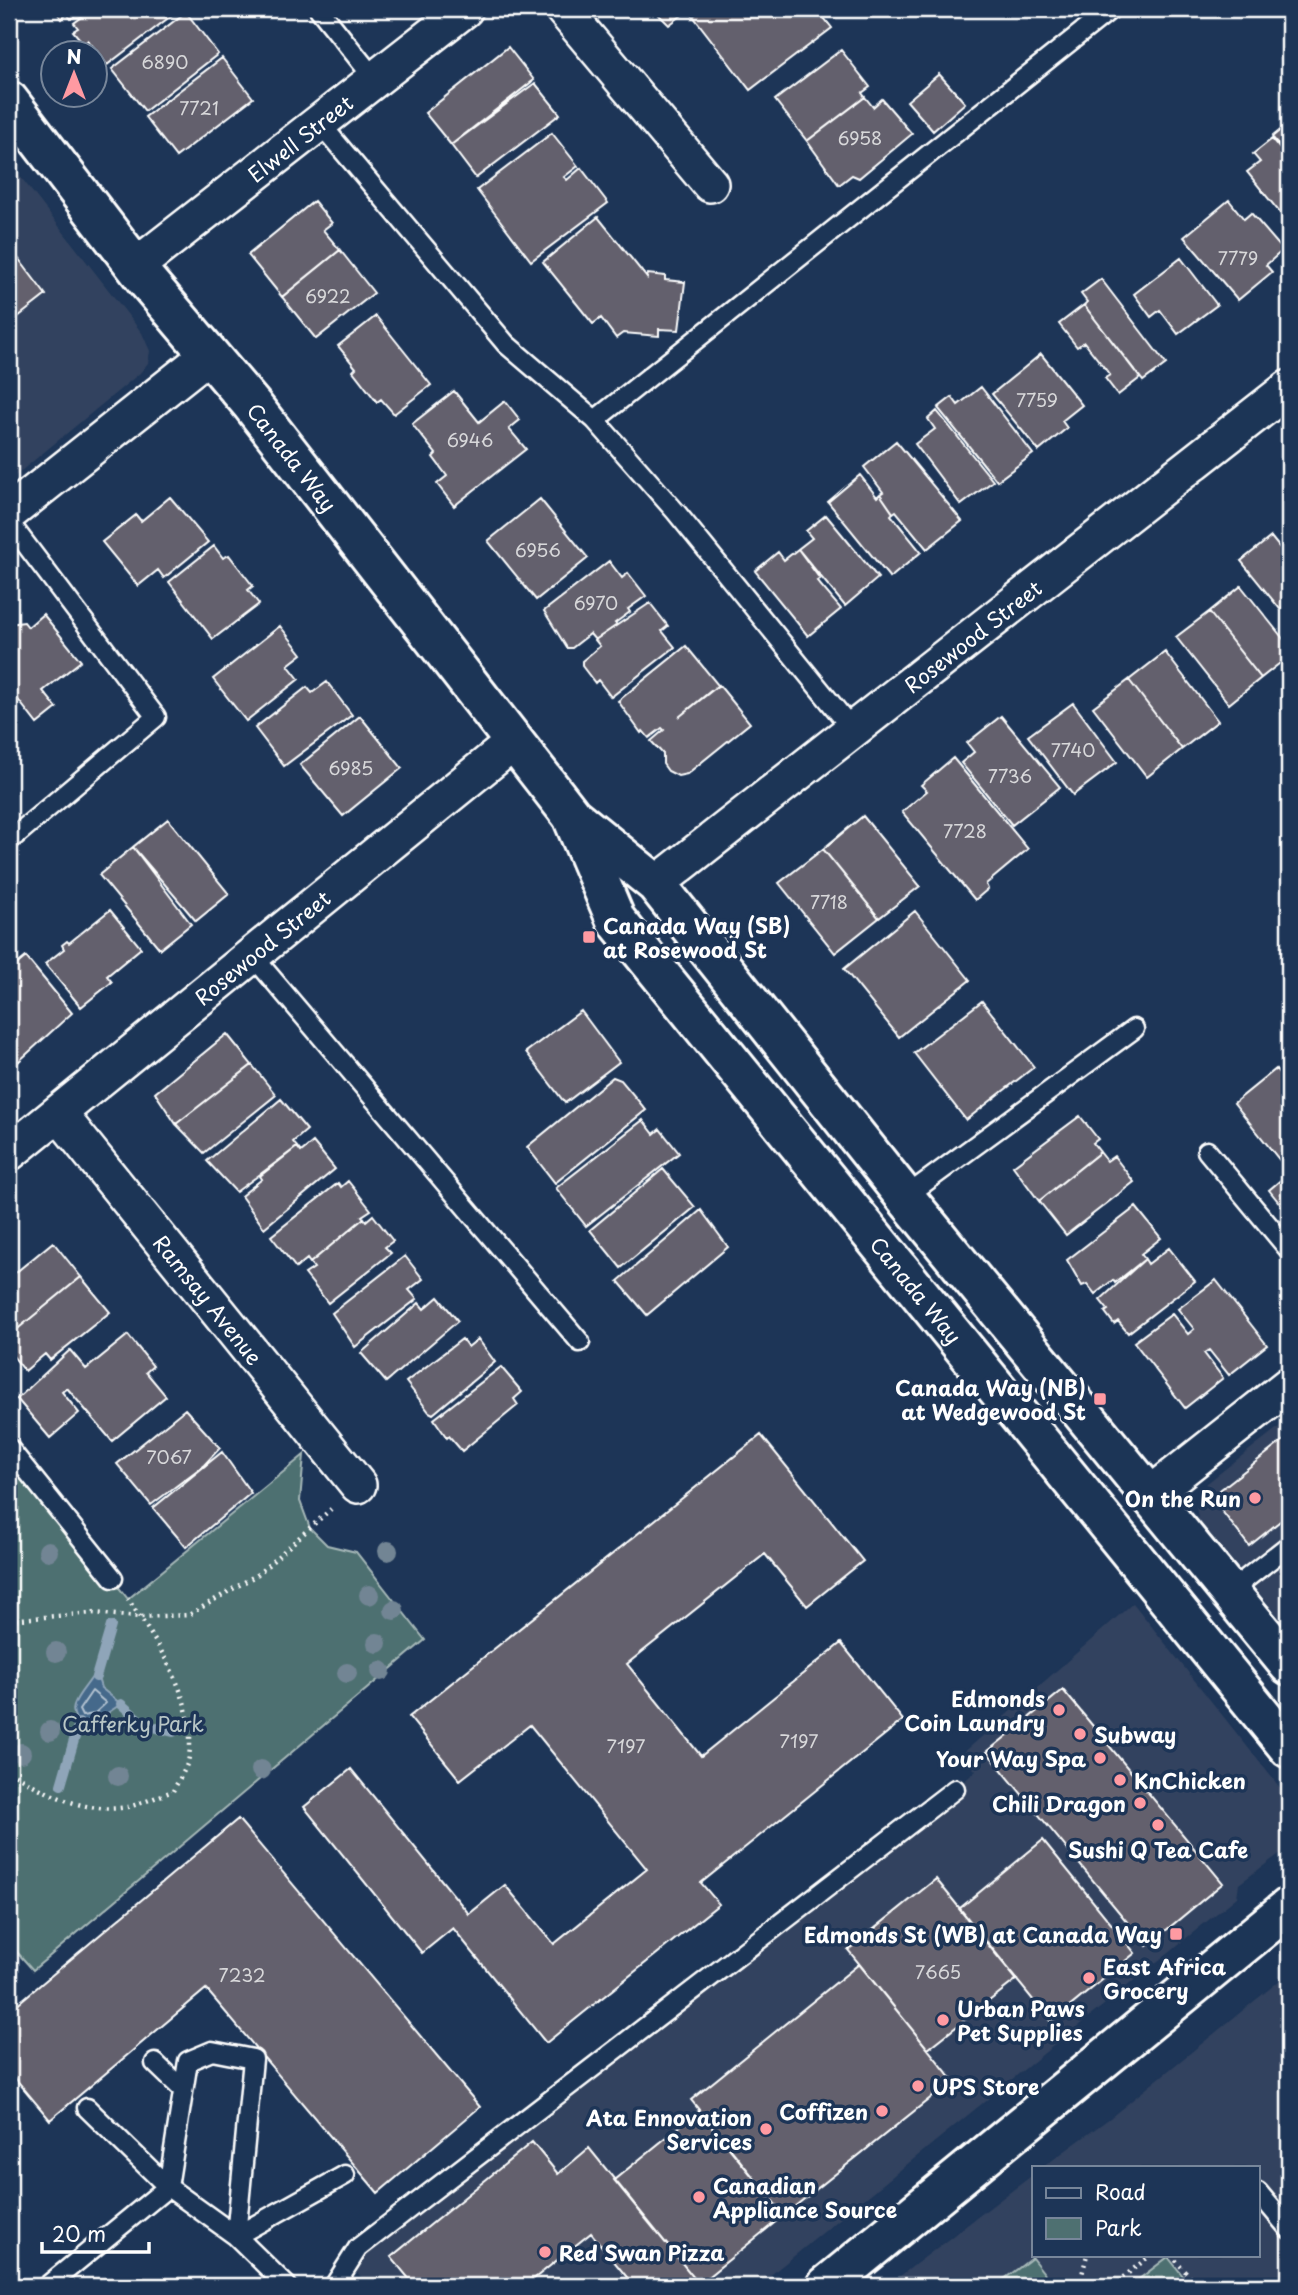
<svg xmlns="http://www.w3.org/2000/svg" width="1298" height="2295" font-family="'Playpen Sans',sans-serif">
  <rect width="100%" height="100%" fill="#1d3557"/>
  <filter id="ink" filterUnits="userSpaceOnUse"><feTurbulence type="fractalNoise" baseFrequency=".0143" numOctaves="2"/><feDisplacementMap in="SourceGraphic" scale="14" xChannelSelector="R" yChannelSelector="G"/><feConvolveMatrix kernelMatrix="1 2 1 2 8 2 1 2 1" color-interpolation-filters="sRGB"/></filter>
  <g filter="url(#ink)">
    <path fill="#32425e" d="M9,162L142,333L150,351L148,363L140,373L9,481Z
      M1289,1419V1629L1198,1519L1196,1506L1206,1484Z
      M1133,1603L1289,1799V1842L1282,1852L1239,1884L1237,1897L757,2286H370L348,2263L955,1789L976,1771L961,1755Z
      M1289,1973V2286H887L1034,2174V2255H1258V2167H1043L1110,2118Z"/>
    <path fill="#4e7071" stroke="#a6b8b8" stroke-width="2" d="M9,1448L128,1599L304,1455L300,1501L310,1528L327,1545L356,1552L425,1640L33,1970L9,1943Z
      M1168,2257L1191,2286H1130Z
      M1032,2258L1054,2286H995Z"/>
    <path fill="#44698b" stroke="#8fa5b9" stroke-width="2" d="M92,1677L98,1678L101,1688L121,1704L97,1720L79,1723C64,1707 82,1693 92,1677Z"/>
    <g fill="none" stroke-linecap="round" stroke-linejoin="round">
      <path stroke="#b4c3d1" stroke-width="2" d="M92,1691L106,1703L94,1714L82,1716L79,1710Z"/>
      <path stroke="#8fa5b9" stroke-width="10" d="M96,1677L111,1626
        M121,1704L145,1725L173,1732
        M61,1785L79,1723"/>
    </g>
    <path fill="#63616d" stroke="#fff" stroke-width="2" d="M54,9H85L71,19L67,14L62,19Z
      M93,9H180L107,65L88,40L84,44L73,31L78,28L74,23Z
      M653,9H690L669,25Z
      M703,9H817L832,28L750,90L693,16Z
      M186,12L218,54L145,111L112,69Z
      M508,47L534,80L451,145L425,113Z
      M841,50L870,87L862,93L865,97L807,141L775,100Z
      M222,58L253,98L176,157L145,117Z
      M939,74L965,103L933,131L907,101Z
      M535,83L560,114L476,178L451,145Z
      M865,97L873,107L882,99L912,134L859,178L852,175L839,185L807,141Z
      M1289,123V157L1272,137Z
      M552,133L578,166L564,177L567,180L581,168L608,203L531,261L477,190Z
      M1272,139L1289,160V224L1247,172L1260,162L1253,154Z
      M1229,200L1244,219L1251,213L1283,250L1266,265L1272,272L1238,300L1184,237Z
      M314,201L332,223L323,230L340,250L282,297L248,255Z
      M598,217L647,278L648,274L665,276V280L685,282L679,330L659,329V336L623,333L616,338L601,318L593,324L543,262Z
      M340,250L374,293L316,339L282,297Z
      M15,254L46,295L9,324V260Z
      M1181,258L1217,305L1178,334L1160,310L1151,317L1134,294Z
      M1101,279L1166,364L1143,381L1084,305L1087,302L1081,294Z
      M1084,305L1140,378L1118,395L1105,378L1110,375L1084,342L1077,347L1059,324Z
      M376,316L431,385L394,414L381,399L377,402L353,371L356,368L338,346Z
      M1041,354L1082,405L1062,421L1067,428L1039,451L992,394Z
      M981,387L1033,454L997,481L938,408L952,397L958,405Z
      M454,391L479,422L505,401L520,420L509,429L526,449L454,506L437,484L447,476L433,457L436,454L412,424Z
      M937,411L993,481L961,505L915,444L935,429L928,419Z
      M896,441L962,521L927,549L896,511L893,513L880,494L883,492L864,467Z
      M860,475L877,497L880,494L893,513L891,515L921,552L890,578L828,502Z
      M170,497L208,542L164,578L158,570L138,586L102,542L136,515L141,521Z
      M540,499L588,558L536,600L488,541Z
      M826,515L878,578L845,606L798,549L812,538L806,531Z
      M1271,537L1289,559V606L1287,603L1280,609L1241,561Z
      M214,546L223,558L229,555L253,586L248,590L259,604L213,639L169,582Z
      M798,549L820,579L817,581L841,609L808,636L755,571L778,552L784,560Z
      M609,561L622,578L628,573L646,596L628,609L630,612L615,623L617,625L595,640L590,634L572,648H567L544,611Z
      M1241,586L1289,646V656L1261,678L1209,612Z
      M650,603L668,626L662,631L675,647L611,697L598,680L595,683L582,666V661L600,646L595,640Z
      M1209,612L1261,678L1229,704L1176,637Z
      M43,614L81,661L43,691L57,708L37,724L9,688V624L24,622L28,627Z
      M280,626L302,654L288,665L299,679L246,721L213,679Z
      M686,646L718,685L679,717L719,685L750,723L687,774L678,776L668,771L663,764V754L651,741L664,730L662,728L649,738L643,731L641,733L618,701Z
      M1165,652L1218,721L1182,749L1129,680Z
      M1129,680L1182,749L1147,777L1093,707Z
      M327,682L352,715L284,766L255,728L307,687L312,693Z
      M1073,703L1117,762L1073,795L1028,736Z
      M360,716L402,768L343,816L300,765Z
      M1001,716L1060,787L1012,825L961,763L974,752L967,743Z
      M953,758L1028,849L986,884L988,889L975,900L902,812L927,791L921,785Z
      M863,816L920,886L879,918L823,849Z
      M168,819L229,894L196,921L133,847Z
      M133,847L191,924L160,949L99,875Z
      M823,849L879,918L835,953L779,883Z
      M110,910L141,948L107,976L112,982L81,1007L45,964L64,949L62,945L67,941L69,943Z
      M915,911L970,980L899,1037L844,969Z
      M26,957L72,1013L18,1062L9,1051V971Z
      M982,1001L1034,1067L966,1120L914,1053Z
      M581,1011L619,1062L565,1103L526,1052Z
      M227,1034L252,1065L176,1124L155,1093Z
      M252,1065L276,1095L204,1153L176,1124Z
      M1276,1069L1289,1085V1172L1234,1103Z
      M613,1077L621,1080L646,1110L555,1183L527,1147Z
      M281,1099L307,1130L293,1142L297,1147L236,1192L207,1161Z
      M1080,1116L1098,1139L1093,1143L1100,1152L1039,1201L1013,1166Z
      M643,1120L654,1134L660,1129L679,1153L586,1226L556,1188Z
      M313,1142L335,1169L264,1228L241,1196L262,1179L260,1176L297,1147L301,1152Z
      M1100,1152L1107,1161L1114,1156L1134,1182L1066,1235L1039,1201Z
      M663,1169L695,1207L621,1268L590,1230Z
      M1289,1173V1215L1269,1190Z
      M348,1181L371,1210L362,1216L364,1218L310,1263L307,1259L296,1268L271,1236L338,1183L341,1187Z
      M1136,1207L1161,1238L1141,1254L1145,1259L1115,1283L1113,1280L1095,1294L1087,1284L1082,1286L1067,1260Z
      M701,1210L728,1247L647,1315L618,1281Z
      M373,1215L393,1241L385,1247L391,1253L328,1303L305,1274L314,1268L310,1263L364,1218L366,1221Z
      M53,1242L81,1277L9,1336V1278Z
      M1169,1248L1195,1281L1128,1333L1118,1321L1114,1324L1105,1312L1108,1310L1100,1300L1145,1259L1148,1264Z
      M405,1256L423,1279L409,1290L417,1299L355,1347L332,1313Z
      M81,1277L110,1312L50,1360L45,1354L25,1371L9,1351V1336Z
      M1216,1280L1267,1345L1229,1375L1209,1350L1204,1353L1223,1378L1185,1408L1134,1342L1172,1314L1188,1334L1194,1329L1178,1309Z
      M438,1297L458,1321L386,1382L361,1353L419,1303L424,1309Z
      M128,1335L153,1366L146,1372L166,1396L112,1441L67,1388L62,1392L79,1413L50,1438L17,1399L70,1350L86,1369Z
      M462,1339L468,1347L478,1339L495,1362L433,1414L429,1412L406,1382Z
      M501,1367L522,1392L514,1399L518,1405L462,1451L449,1436L447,1438L434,1419Z
      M185,1409L220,1448L204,1465L151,1505L117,1464Z
      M761,1435L863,1561L807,1606L765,1554L627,1664L701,1756L841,1643L903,1720L701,1883L719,1904L546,2043L453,1928L422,1953L304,1807L351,1769L469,1914L505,1885L554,1944L647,1869L530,1725L460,1780L409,1717Z
      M1289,1436V1514L1249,1546L1211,1497Z
      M222,1452L251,1493L186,1547L153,1508Z
      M1063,1690L1223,1883L1147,1946L987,1752Z
      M238,1819L480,2107L378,2193L206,1989L50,2120L9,2071V2011Z
      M1043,1840L1135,1953L1051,2022L959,1909Z
      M936,1879L1017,1979L928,2049L848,1950Z
      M859,1964L953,2080L784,2215L691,2100Z
      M699,2111L784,2215L699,2284L614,2180Z
      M532,2142L558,2174L589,2148L699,2284L634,2286L591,2233L525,2286H415L391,2257Z"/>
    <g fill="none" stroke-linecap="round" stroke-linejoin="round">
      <g stroke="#fff" stroke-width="23">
        <path id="lane" d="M319,9L373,77
          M318,121L506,344L595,420L676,512L852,729
          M595,420L1111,9
          M9,522L156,717L9,841
          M252,955L580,1342
          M1207,1151L1289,1250
          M905,1197L1134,1029
          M9,1448L113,1578
          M1229,1592L1289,1545
          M155,2063L183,2090
          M87,2108L168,2187
          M168,2187L188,2061L212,2051L253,2059L236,2236
          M1258,2192L1289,2229
          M236,2236L345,2175
          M47,2286L168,2187L236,2236L287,2286
          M334,2286L358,2248L955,1789"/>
      </g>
      <g stroke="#fff" stroke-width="40">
        <g id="street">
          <path d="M563,9L710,184"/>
          <path id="s1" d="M136,266L465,9"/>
          <path d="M9,513L207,356"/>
          <path id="s2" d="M656,884L1289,388"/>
          <path id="s3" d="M59,1114L358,1485"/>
          <path id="s4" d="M9,1153L513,743"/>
          <path d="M1150,1495L1289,1385"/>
        </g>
      </g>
      <g stroke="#fff" stroke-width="44">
        <g id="secondary">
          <path id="s5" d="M9,101L146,280L252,405L572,816L656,884L905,1197L1289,1665"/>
          <path id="s6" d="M574,821L616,920L1289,1748"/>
          <path d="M826,2286L1289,1907"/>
        </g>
      </g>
      <path stroke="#fff" stroke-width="4.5" stroke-dasharray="2 5" stroke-linecap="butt" d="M9,1620L93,1613L139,1617L189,1615L258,1574L331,1509
        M9,1771C44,1792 84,1815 127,1807C142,1804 158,1796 173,1791C178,1781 187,1768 189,1757C197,1698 158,1645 128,1599
        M1171,2255L1198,2286
        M1079,2286L1087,2255
        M1112,2286L1151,2255"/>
      <use href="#lane" stroke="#1d3557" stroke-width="18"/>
      <use href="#street" stroke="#1d3557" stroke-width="35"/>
      <use href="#secondary" stroke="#1d3557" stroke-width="38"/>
    </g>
    <g fill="#728594">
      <circle cx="48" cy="1551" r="10"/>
      <circle cx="388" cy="1551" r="10"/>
      <circle cx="369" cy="1595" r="10"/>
      <circle cx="394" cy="1610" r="10"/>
      <circle cx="377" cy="1643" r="10"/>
      <circle cx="56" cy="1652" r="10"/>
      <circle cx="381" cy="1671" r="10"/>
      <circle cx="347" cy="1673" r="10"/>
      <circle cx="50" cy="1731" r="10"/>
      <circle cx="21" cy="1753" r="10"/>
      <circle cx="261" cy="1770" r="10"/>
      <circle cx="118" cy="1776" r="10"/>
    </g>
  </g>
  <g fill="#ff9aa2" stroke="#1d3557" stroke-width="2.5">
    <rect x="582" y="930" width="14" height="14" rx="3.5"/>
    <rect x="1093" y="1392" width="14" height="14" rx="3.5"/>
    <circle cx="1255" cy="1498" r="7"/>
    <circle cx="1059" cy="1710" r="7"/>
    <circle cx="1080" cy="1734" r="7"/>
    <circle cx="1100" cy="1758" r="7"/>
    <circle cx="1120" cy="1780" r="7"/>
    <circle cx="1140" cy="1803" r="7"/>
    <circle cx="1158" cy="1825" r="7"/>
    <rect x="1169" y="1927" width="14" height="14" rx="3.5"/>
    <circle cx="1089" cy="1978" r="7"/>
    <circle cx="943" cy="2020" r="7"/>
    <circle cx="918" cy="2086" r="7"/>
    <circle cx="882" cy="2111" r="7"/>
    <circle cx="766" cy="2129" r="7"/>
    <circle cx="699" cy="2197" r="7"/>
    <circle cx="545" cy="2252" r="7"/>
  </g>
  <g text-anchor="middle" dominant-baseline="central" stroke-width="7" stroke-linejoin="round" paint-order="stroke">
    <g font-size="18" fill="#d8d8da">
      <text x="165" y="61">6890</text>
      <text x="199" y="107">7721</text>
      <text x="860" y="137">6958</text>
      <text x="1238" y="257">7779</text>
      <text x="328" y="295">6922</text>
      <text x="1037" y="399">7759</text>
      <text x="470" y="439">6946</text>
      <text x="538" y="549">6956</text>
      <text x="596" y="602">6970</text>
      <text x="1073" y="749">7740</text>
      <text x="351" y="767">6985</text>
      <text x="1010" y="775">7736</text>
      <text x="965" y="830">7728</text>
      <text x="829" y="901">7718</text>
      <text x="169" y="1456">7067</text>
      <text x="799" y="1740">7197</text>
      <text x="626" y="1745">7197</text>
      <text x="938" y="1971">7665</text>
      <text x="242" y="1974">7232</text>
    </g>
    <g font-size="21" fill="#fff" stroke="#1d3557">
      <text stroke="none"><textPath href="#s1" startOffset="208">Elwell Street</textPath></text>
      <text stroke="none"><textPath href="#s5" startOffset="455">Canada Way</textPath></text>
      <text stroke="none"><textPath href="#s2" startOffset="402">Rosewood Street</textPath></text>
      <text stroke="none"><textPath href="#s4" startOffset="326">Rosewood Street</textPath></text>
      <text stroke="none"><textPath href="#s6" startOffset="584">Canada Way</textPath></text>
      <text stroke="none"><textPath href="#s3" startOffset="238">Ramsay Avenue</textPath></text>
    </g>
    <g font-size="21" font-weight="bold" fill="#fff" stroke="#1d3557" text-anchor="start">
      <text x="603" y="925">Canada Way (SB)<tspan x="603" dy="24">at Rosewood St</tspan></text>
      <text x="1086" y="1387" text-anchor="end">Canada Way (NB)<tspan x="1086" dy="24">at Wedgewood St</tspan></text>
      <text x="1241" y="1498" text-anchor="end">On the Run</text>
      <text x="1045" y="1698" text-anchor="end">Edmonds<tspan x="1045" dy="24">Coin Laundry</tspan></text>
      <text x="1094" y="1734">Subway</text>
      <text x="1086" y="1758" text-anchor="end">Your Way Spa</text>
      <text x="1134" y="1780">KnChicken</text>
      <text x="1126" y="1803" text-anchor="end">Chili Dragon</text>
      <text x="1158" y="1849" text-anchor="middle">Sushi Q Tea Cafe</text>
      <text x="1162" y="1934" text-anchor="end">Edmonds St (WB) at Canada Way</text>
      <text x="1103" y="1966">East Africa<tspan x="1103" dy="24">Grocery</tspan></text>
      <text x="957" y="2008">Urban Paws<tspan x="957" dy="24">Pet Supplies</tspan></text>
      <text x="932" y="2086">UPS Store</text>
      <text x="868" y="2111" text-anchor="end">Coffizen</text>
      <text x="752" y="2117" text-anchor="end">Ata Ennovation<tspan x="752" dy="24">Services</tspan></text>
      <text x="713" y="2185">Canadian<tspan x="713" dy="24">Appliance Source</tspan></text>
      <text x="559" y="2252">Red Swan Pizza</text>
    </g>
    <g font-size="21" fill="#b8c6c6" stroke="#1d3557">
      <text x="133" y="1723">Cafferky Park</text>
    </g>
  </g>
  <rect width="1298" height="2295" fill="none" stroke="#1d3557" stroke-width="35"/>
  <rect x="18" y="18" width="1263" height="2260" fill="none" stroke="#fff" stroke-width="2.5" filter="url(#ink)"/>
  <rect x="1032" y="2166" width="228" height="91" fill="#1d3557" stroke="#77869a" stroke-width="2"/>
  <rect x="1046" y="2188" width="35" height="10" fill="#1d3557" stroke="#77869a" stroke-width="2"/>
  <text x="1095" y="2200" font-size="21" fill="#ffffff">Road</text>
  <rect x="1046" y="2218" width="35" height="21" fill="#4e7071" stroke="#77869a" stroke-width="2"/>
  <text x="1095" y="2236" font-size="21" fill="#ffffff">Park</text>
  <g transform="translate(74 74)"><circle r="33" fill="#1d3557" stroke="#77869a" stroke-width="2"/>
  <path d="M0-5L12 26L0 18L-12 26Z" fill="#ff9aa2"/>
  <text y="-10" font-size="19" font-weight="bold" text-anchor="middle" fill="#ffffff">N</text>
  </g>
  <path d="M42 2242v10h107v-10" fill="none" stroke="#ffffff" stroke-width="3.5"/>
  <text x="52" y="2242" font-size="21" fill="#ffffff" stroke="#1d3557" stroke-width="5" paint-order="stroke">20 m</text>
</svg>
